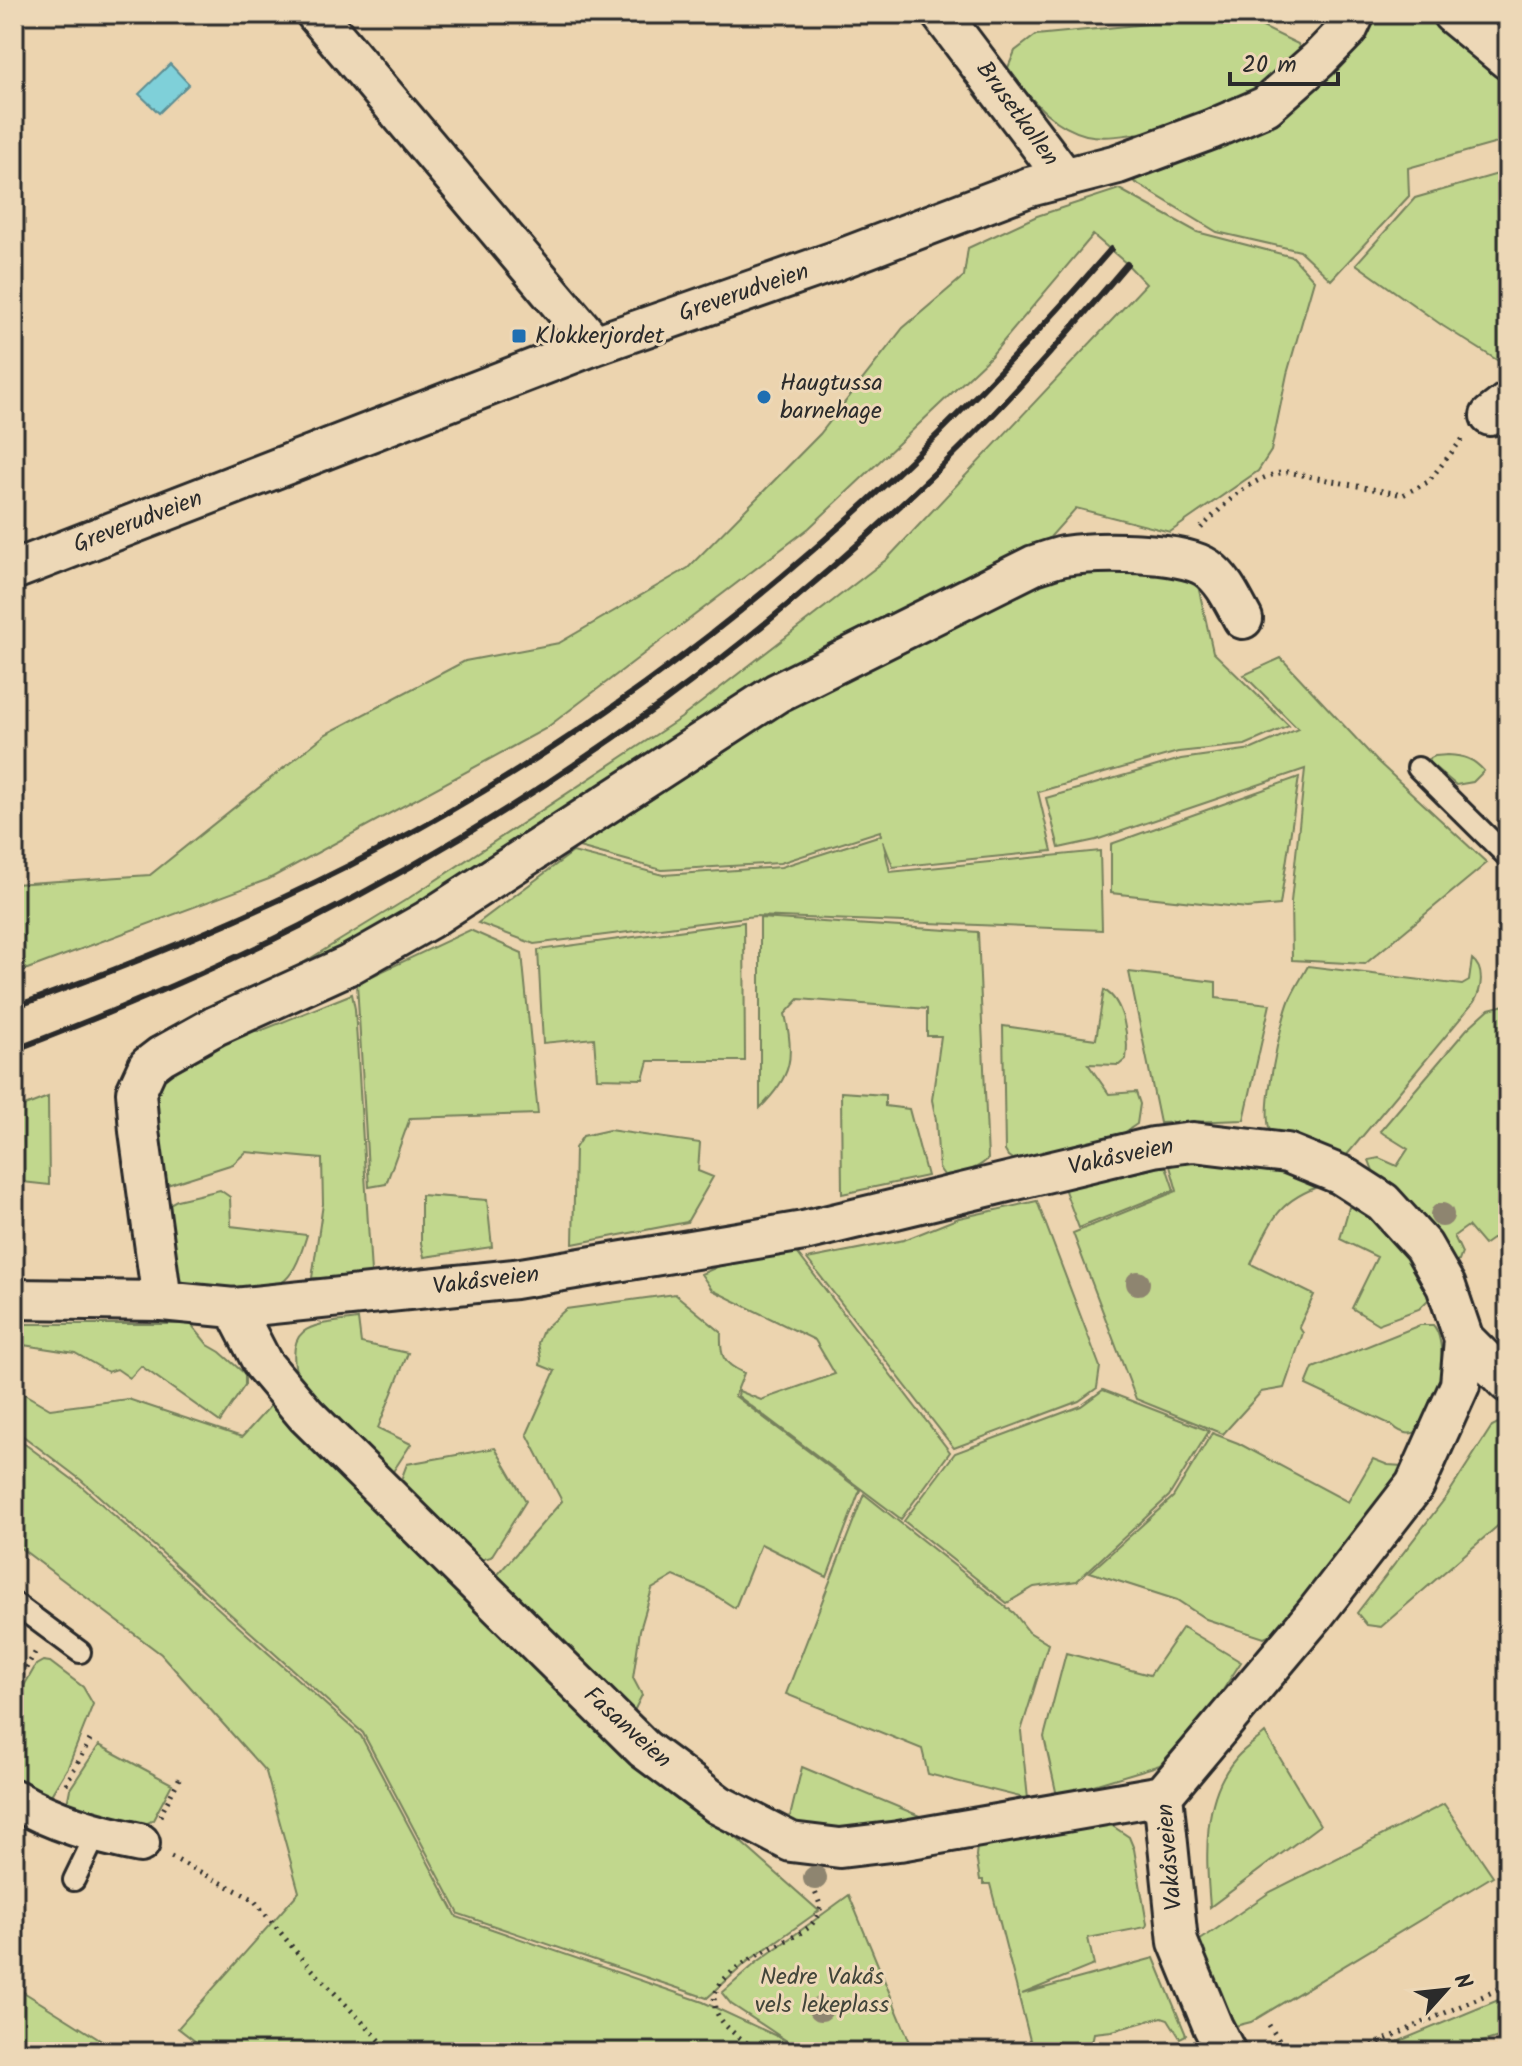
<svg xmlns="http://www.w3.org/2000/svg" width="1522" height="2066" font-family="Kalam,sans-serif">
  <rect width="100%" height="100%" fill="#ecd4af"/>
  <filter id="ink" filterUnits="userSpaceOnUse"><feTurbulence type="fractalNoise" baseFrequency=".0125" numOctaves="2"/><feDisplacementMap in="SourceGraphic" scale="16" xChannelSelector="R" yChannelSelector="G"/><feConvolveMatrix kernelMatrix="1 2 1 2 8 2 1 2 1" color-interpolation-filters="sRGB"/></filter>
  <g filter="url(#ink)">
    <path fill="#c1d78d" stroke="#76815c" stroke-width="2" d="M1378,14H1433L1508,73V140L1408,168L1409,196L1331,280L1300,251L1217,232L1128,178L1306,86L1371,26Z
      M1238,15L1298,44L1301,53C1285,71 1261,89 1239,102C1208,119 1121,143 1086,135C1050,126 1030,96 1007,70L1015,51L1036,35Z
      M1508,171V367L1443,326L1356,264L1415,198Z
      M1119,189L1197,232L1293,257L1314,280L1287,374L1271,451L1258,471L1170,532L1076,508L1044,544L416,910L257,991L409,898L681,718L887,559L1146,284L1127,264L1093,235L991,356L809,528L545,729L269,879L14,974V884L150,875L326,734L465,661L559,643L688,568L820,434L903,328L964,276L968,248L1037,216Z
      M1190,550L1213,652L1289,726L1245,745L1178,752L1038,792L1052,851L893,867L883,841L890,872L1100,851L1102,930L755,916L534,944L478,923L573,852L663,875L781,867L881,835L880,831L780,863L662,870L579,847L863,660L1060,572Z
      M1281,658L1377,761L1487,863L1365,964L1292,960L1291,902L1305,769L1096,840L1059,848L1046,798L1181,759L1252,749L1298,729L1244,675Z
      M1448,755C1463,756 1473,758 1484,771L1473,782L1456,785L1426,760L1435,756Z
      M1299,777L1280,905L1247,908L1111,893V844Z
      M760,918L978,932L988,1159C975,1171 961,1174 944,1175L939,1168L936,1120L932,1100L941,1036H927V1009L799,999L785,1014C795,1058 792,1076 760,1108Z
      M744,922L745,1061H648L643,1079L597,1078L594,1038L543,1043L538,950Z
      M470,930L522,953L538,1114L410,1118L386,1184L369,1187L357,983Z
      M1472,959C1485,969 1482,989 1474,1002L1341,1162L1270,1130C1261,1112 1281,1020 1290,999C1295,988 1302,977 1308,966L1462,985L1469,981Z
      M1129,972L1216,982V998L1270,1004L1244,1120L1160,1123Z
      M1104,990C1124,1001 1129,1037 1126,1059L1119,1065L1088,1064L1109,1094L1136,1092L1140,1104L1137,1124L1118,1137L1015,1161L1008,1156L1005,1151L1003,1026L1096,1039Z
      M352,994L355,1009L371,1273L356,1279L312,1278L323,1204L322,1159L246,1152L233,1164L161,1187L150,1080L246,1025L258,1032Z
      M1508,1004V1130L1503,1135V1146L1508,1163V1228L1484,1245L1468,1226L1454,1236L1462,1253L1459,1261L1451,1262L1375,1176L1369,1160L1379,1158L1397,1166L1408,1149L1384,1134L1380,1131L1382,1129L1467,1029L1489,1009Z
      M841,1092L885,1095V1106L909,1109L927,1176L842,1194Z
      M48,1097L49,1185L14,1181V1110Z
      M609,1130L700,1143L698,1171L713,1177L687,1222L573,1244L575,1148L583,1136Z
      M1189,1160L1272,1167L1323,1185C1276,1201 1271,1222 1251,1264L1314,1295L1299,1327L1303,1333L1284,1388L1261,1392L1223,1434L1136,1399L1073,1233L1177,1191L1170,1166Z
      M1166,1166L1174,1190L1079,1228L1064,1188Z
      M220,1190L230,1197L231,1226L307,1235C302,1250 297,1269 285,1280C269,1293 205,1295 186,1288C180,1285 175,1280 170,1276L164,1207L177,1200Z
      M421,1195L487,1200L492,1247L424,1257L421,1243Z
      M1037,1201L1100,1367L1097,1388L1079,1401L954,1448L807,1259L904,1240L959,1218Z
      M1350,1204C1355,1206 1363,1207 1367,1211C1391,1228 1420,1271 1430,1298L1419,1309L1378,1324L1352,1308L1377,1257L1340,1239Z
      M795,1250L950,1452L901,1519L738,1396L739,1391L761,1400L835,1374L815,1340L712,1290L701,1274L731,1261Z
      M675,1294L721,1332C720,1356 722,1363 744,1373L735,1396L860,1490L827,1577L761,1544L735,1608L707,1590L674,1576L652,1589L640,1630L633,1678L642,1695L632,1715L578,1656L493,1580L562,1501L527,1434L555,1371L540,1365L541,1359L538,1343L543,1330L566,1309Z
      M358,1319L361,1343L408,1353L378,1428L411,1444L392,1473L297,1376C284,1322 316,1325 358,1319Z
      M24,1324H191L208,1345L220,1352L245,1374V1385L220,1422L141,1366L130,1378L117,1369L108,1372L75,1353L17,1344L14,1340V1328Z
      M1420,1325H1433C1454,1347 1435,1466 1392,1425L1306,1385L1313,1368Z
      M14,1388L50,1409L128,1399L242,1437L272,1404L724,1827L819,1911L747,1962L707,1998L459,1914L363,1733L81,1480L14,1429Z
      M1103,1390L1209,1431L1169,1496L1077,1581L1034,1587L1007,1603L904,1521L955,1453L1081,1406Z
      M1500,1422L1508,1432V1517L1381,1627L1367,1625L1357,1613L1447,1496L1492,1426Z
      M1212,1433L1238,1443L1348,1502L1373,1459L1388,1465L1403,1466L1405,1470L1341,1555L1271,1635L1264,1638L1206,1619L1177,1600L1090,1572L1173,1497Z
      M14,1436L80,1485L361,1736L457,1917L703,2002L787,2041L731,2004L722,1993L756,1963L849,1895L914,2052H209L178,2028L299,1892L266,1772L161,1654L14,1543Z
      M495,1448L526,1501L491,1557L477,1561L398,1488L407,1464Z
      M864,1494L1014,1613L1029,1632L1048,1644L1021,1731L1028,1799L928,1774L922,1749L786,1694Z
      M1183,1627L1241,1662L1214,1704L1160,1765L1057,1796L1044,1737L1066,1653L1150,1675Z
      M43,1661L50,1662L83,1687L93,1704L68,1767L48,1800L14,1788V1703L36,1665Z
      M1265,1733L1320,1825L1210,1907C1206,1858 1201,1797 1237,1757C1245,1748 1256,1741 1265,1733Z
      M99,1745L172,1784L153,1820C134,1833 121,1817 102,1814C93,1812 84,1813 75,1813L67,1804L70,1789Z
      M802,1767L927,1819L842,1830L788,1825Z
      M1444,1804L1493,1876L1251,2022L1231,2027L1196,1943L1270,1892Z
      M1096,1815L1129,1837L1134,1849L1147,1924L1146,1927L1088,1938L1094,1965L1022,1994L1154,1958L1186,2035L1180,2038L1168,2019L1162,2017L1112,2031L1094,2033L1090,2052H1033L990,1884H983V1880H980L976,1856L978,1837Z
      M14,1986L119,2052H14Z
      M1508,1996V2004L1498,2008L1508,2029V2038L1502,2036L1448,2052H1373Z"/>
    <path fill="#7fd0d9" stroke="#5d8e93" stroke-width="2" d="M170,64L189,84L159,113L139,94Z"/>
    <g fill="none" stroke-linecap="round" stroke-linejoin="round">
      <g stroke="#2b2b2b" stroke-width="26">
        <path id="lane" d="M1418,768L1508,857
          M14,1603L80,1652
          M74,1880L90,1847L91,1832"/>
      </g>
      <g stroke="#2b2b2b" stroke-width="44">
        <path id="street" d="M316,14L595,345
          M941,14L1064,177
          M1452,14L1508,60
          M1490,416L1508,402
          M14,570L595,345L835,261L1029,187L1118,164L1210,130L1266,106L1319,59L1348,29L1355,14
          M14,1299L162,1301L234,1308L515,1279L804,1231L1153,1147L1193,1142L1287,1153L1341,1175L1383,1202L1423,1246L1446,1286L1464,1339L1460,1385L1415,1485L1315,1614L1163,1795L1178,1942L1213,2027L1226,2052
          M162,1301L139,1131L136,1092L148,1066L161,1056L215,1026L349,965L428,920L777,693L1034,565C1044,562 1054,558 1064,556C1095,551 1182,550 1207,568C1224,580 1233,601 1243,619
          M234,1308L263,1364L306,1415L644,1749L719,1805L791,1842L840,1848L899,1841L1163,1795
          M1464,1339L1508,1383
          M14,1799C53,1822 96,1834 140,1843"/>
      </g>
      <path stroke="#2b2b2b" stroke-width="5" stroke-dasharray="2 6" stroke-linecap="butt" d="M1201,528C1225,504 1252,475 1287,472L1403,495L1428,482L1464,437
        M1499,1271L1508,1265
        M14,1689L36,1651
        M66,1784L92,1736
        M160,1816L180,1777
        M171,1857L253,1899L303,1960L391,2052
        M1269,2025L1282,2045L1291,2052
        M760,2052C746,2042 726,2030 718,2015C695,1973 782,1947 808,1928C814,1923 818,1915 821,1907L810,1879
        M1357,2052L1508,1985"/>
      <use href="#lane" stroke="#edd8b7" stroke-width="20"/>
      <use href="#street" stroke="#edd8b7" stroke-width="38"/>
      <path stroke="#2b2b2b" stroke-width="6" d="M14,1007C140,962 263,912 381,849C663,700 904,489 1111,249
        M14,1050C111,1013 207,973 300,926C553,798 786,626 984,424C1034,373 1081,318 1127,264"/>
    </g>
    <g fill="#8e856f">
      <circle cx="1442" cy="1215" r="12"/>
      <circle cx="1138" cy="1283" r="12"/>
      <circle cx="815" cy="1878" r="12"/>
      <circle cx="821" cy="2009" r="12"/>
    </g>
  </g>
  <g fill="#1f6fb2" stroke="#edd8b7" stroke-width="3">
    <rect x="511" y="328" width="16" height="16" rx="4"/>
    <circle cx="764" cy="397" r="8"/>
  </g>
  <g text-anchor="middle" dominant-baseline="central" stroke-width="6" stroke-linejoin="round" paint-order="stroke">
    <g font-size="24" fill="#2b2b2b" stroke="#edd8b7">
      <text transform="translate(1017 114) rotate(54)">Brusetkollen</text>
      <text transform="translate(744 293) rotate(-19)">Greverudveien</text>
      <text transform="translate(138 522) rotate(-21)">Greverudveien</text>
      <text transform="translate(1121 1157) rotate(-12)">Vakåsveien</text>
      <text transform="translate(486 1281) rotate(-7)">Vakåsveien</text>
      <text transform="translate(627 1728) rotate(42)">Fasanveien</text>
      <text transform="translate(1170 1857) rotate(-95)">Vakåsveien</text>
    </g>
    <g font-size="24" fill="#2b2b2b" stroke="#edd8b7" text-anchor="start">
      <text x="535" y="336">Klokkerjordet</text>
      <text x="780" y="383">Haugtussa<tspan x="780" dy="28">barnehage</tspan></text>
    </g>
    <g font-size="24" fill="#42453a" stroke="#edd8b7">
      <text x="822" y="1977">Nedre Vakås<tspan x="822" dy="28">vels lekeplass</tspan></text>
    </g>
  </g>
  <rect width="1522" height="2066" fill="none" stroke="#edd8b7" stroke-width="48"/>
  <rect x="24" y="24" width="1474" height="2018" fill="none" stroke="#2b2b2b" stroke-width="3" filter="url(#ink)"/>
  <g transform="translate(1446 1990) rotate(63)" stroke="#edd8b7" stroke-width="6" paint-order="stroke">
  <path d="M0-6L14 30L0 20L-14 30Z" fill="#2b2b2b"/>
  <text y="-12" font-size="22" font-weight="bold" text-anchor="middle" fill="#2b2b2b">N</text>
  </g>
  <path d="M1230 72v12h108v-12" fill="none" stroke="#2b2b2b" stroke-width="4"/>
  <text x="1242" y="72" font-size="24" fill="#2b2b2b" stroke="#edd8b7" stroke-width="6" paint-order="stroke">20 m</text>
</svg>
